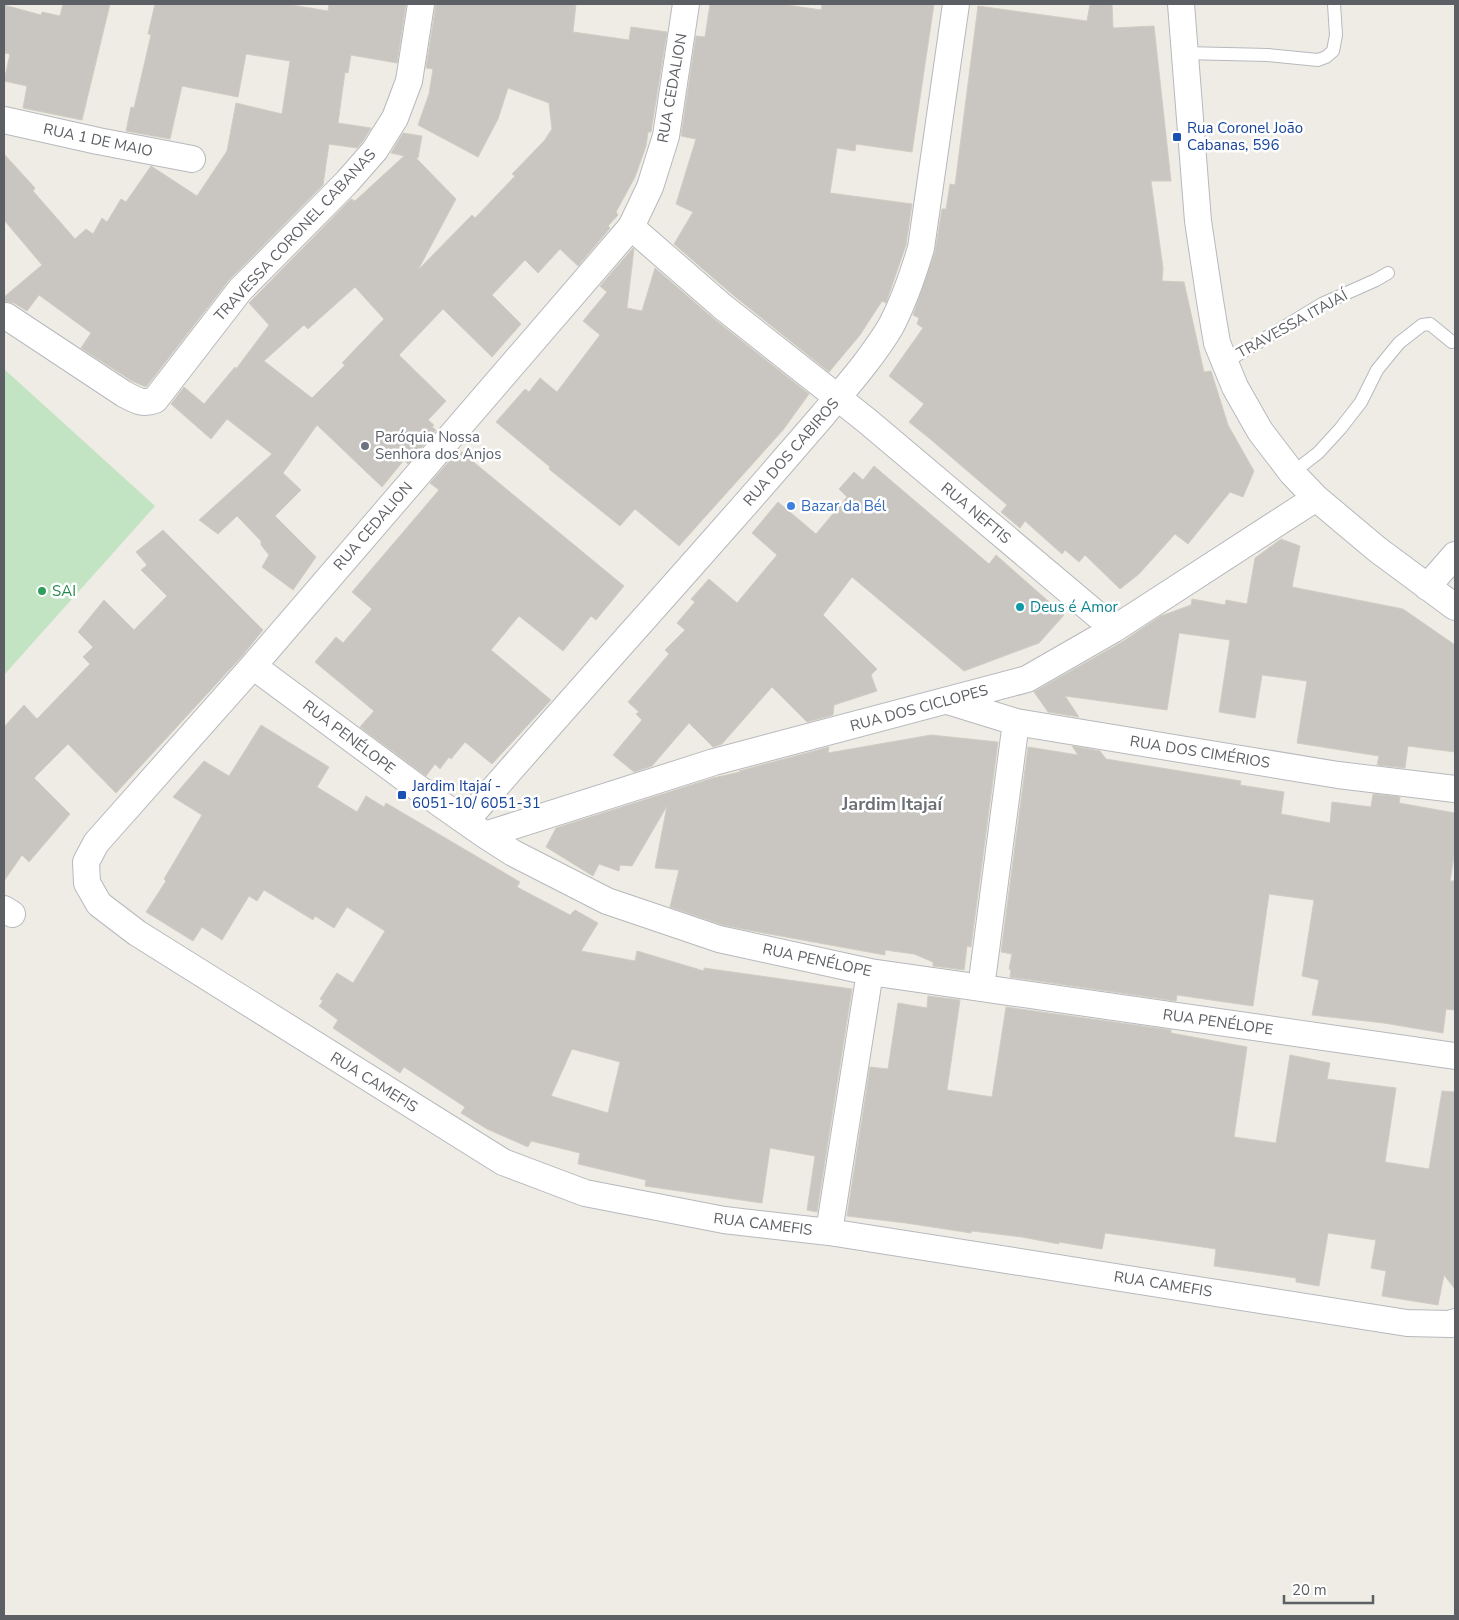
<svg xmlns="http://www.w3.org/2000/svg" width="1459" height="1620" font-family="'Nunito Sans',sans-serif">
  <rect width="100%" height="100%" fill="#eeece4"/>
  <path fill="#c2e4c3" d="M4,369L155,506L4,675Z"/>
  <path fill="#c9c6c1" stroke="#d2cdc3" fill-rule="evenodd" d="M63,4H110L82,120L23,108L27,86L4,81L10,54L4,53V5L41,15L42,12L60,16Z
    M155,4H286L328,11L329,4H406L397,63L351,55L348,73L345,72L338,123L371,128L363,141L357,148L329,144L323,185L229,280L146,387L132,381L81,348L91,333L39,295L27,311L14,303L4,301V297L42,265L4,220V154L35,188L33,191L75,239L86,229L93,234L102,218L107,222L121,199L126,202L151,166L197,196L227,151L236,103L282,114L290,61L246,54L238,97L182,86L170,139L126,131L131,107L134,108L151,35L148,34Z
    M436,4H576L573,32L629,40L631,27L667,32L651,132H648L646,146L635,177L616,212L618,215L608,226L610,228L578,266L560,249L538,273L525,260L492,295L521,324L492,357L443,309L399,355L446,401L428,420L434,425L432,427L436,430L408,464L404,460L382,487L317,425L283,473L301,490L275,516L316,557L293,590L262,567L269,555L261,545V541L237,516L218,534L199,520L272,454L227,419L211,439L171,404L184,387L204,404L235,367L236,369L269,325L249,303L351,199L355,201L404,156L391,153L403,133L422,136L418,158H416L456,199L418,270L472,215L475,218L515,176L512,174L544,141L552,129L549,103L508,88L498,119L478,157L418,125L429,94L433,69L426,68ZM355,287L384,319L342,363L345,365L312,398L264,361L304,325L308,329Z
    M710,4H781L821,10L822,4H934L912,152L856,144L855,151L837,148L830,193L912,204L906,245L886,303L882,301L860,335L829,372L733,295L674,244L693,212L676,204L696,139L681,136L696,36L705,37Z
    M1090,4H1112L1113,28L1154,26L1171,181H1151L1163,268L1162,281L1184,282L1204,372L1211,371L1228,425L1254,471L1243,497L1230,492L1188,544L1175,534L1139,574L1120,589L1085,555L1079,562L1065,550L1062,554L1025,521L1020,528L1001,512L1007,505L929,438L909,422L924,404L889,376L923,328L917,324L919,318L913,315L935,252L942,209H946L950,184L955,185L978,6L1087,21Z
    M633,248L634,249L627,308L642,311L655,268L714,319L809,394L783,430L679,546L635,509L620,526L549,469L550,467L496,422L525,389L529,392L540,378L557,392L600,335L583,321L607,292L600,286Z
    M459,450L624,586L596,620L591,616L563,651L519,616L491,650L551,700L492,764L465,742L451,759L449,757L440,769L435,764L426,776L360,727L374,711L315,662L336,637L343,643L372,609L352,592L439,490L430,483Z
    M874,466L989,564L996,555L1064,615L1039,643L964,671L852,577L823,615L877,669L871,675L877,691L834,705L833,715L807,722L772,687L722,744L713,747L689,723L652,766L634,772L613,755L642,720L636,714L639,712L628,702L669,654L665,650L685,630L677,623L695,602L691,599L709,579L737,603L777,555L752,533L778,502L816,534L847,497L839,489L854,472L863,480Z
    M163,530L263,630L242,656L116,793L68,744L34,778L70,814L29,862L22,855L4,881V727L24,705L37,719L90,664L83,657L93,647L78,632L104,600L134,630L167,596L141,570L147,565L136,552Z
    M1281,539L1300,546L1292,587L1403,609L1455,645V752L1408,746L1405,768L1377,765L1379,756L1297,743L1307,681L1262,675L1255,718L1219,712L1230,640L1179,633L1167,710L1065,696L1079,717L1048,712L1034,692L1122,642L1161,616L1191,605L1192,599L1225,605L1226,600L1247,604L1255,558Z
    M261,725L329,767L317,787L357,812L366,796L384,807L386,803L520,882L517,887L570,915L575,910L598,923L581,951L635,961L637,951L704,971V968L852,989L817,1212L807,1210L815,1156L770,1148L762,1203L645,1186L646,1180L578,1164L580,1153L531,1141L528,1147L487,1129L461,1113L465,1107L404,1067L400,1073L333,1028L338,1020L319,1006L323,1001L320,999L337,973L353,983L385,931L347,907L334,928L315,916L313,920L264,890L257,901L249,896L222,940L202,927L193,941L146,912L166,881L164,879L202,815L173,797L204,761L229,776ZM572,1049L620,1062L608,1113L551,1096Z
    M931,735L998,742L971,947L967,946L964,970L933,966V962L914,954L885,950V955L753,931L723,925L670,907L679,870L655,868L667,806L632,866L620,865L619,871L599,864L593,876L546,847L556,828L713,778L740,772L739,771L829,747L828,753Z
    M1072,746L1100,751L1106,759L1241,781L1240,785L1284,792L1281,814L1330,823L1332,802L1371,807L1373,794L1400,797L1399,803L1455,813V850L1450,881H1455V1010L1446,1009L1443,1033L1384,1023L1312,1015L1319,980L1302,976L1314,900L1269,894L1253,1006L1177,995L1176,1001L1010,977L1011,970L1009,969L1012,954L1001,952L1028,747L1078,755Z
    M928,996L960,1000L947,1090L992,1097L1006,1007L1171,1030V1033L1247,1047L1234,1137L1276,1143L1290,1055L1330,1063L1327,1079L1396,1088L1385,1162L1429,1169L1442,1091L1455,1092V1289L1444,1275L1438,1305L1382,1296L1386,1271L1371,1268L1376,1240L1328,1233L1319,1286L1296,1282V1278L1214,1266L1216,1249L1148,1239L1105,1233L1102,1249L1059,1242V1244L1022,1237L972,1231L971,1233L906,1223L847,1216L870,1067L888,1069L898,1003L927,1008Z"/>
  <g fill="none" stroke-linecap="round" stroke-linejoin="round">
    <g stroke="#b6b9bd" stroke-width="14">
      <path id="lane" d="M1184,53L1268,55L1318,60L1326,57L1333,51L1336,35L1334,4
        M1224,363L1322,304L1376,280L1388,273
        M1292,473L1318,453L1340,429L1361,402L1377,370L1399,343L1422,325L1430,324L1452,342"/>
    </g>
    <g stroke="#b6b9bd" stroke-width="28">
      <path id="street" d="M686,4L666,136L650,187L631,227L253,666L96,843L86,862L87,883L99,904L137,933L503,1162L585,1193L724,1220L829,1232L1407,1323L1451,1324L1455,1322
        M1181,4L1198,221L1210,301L1217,343L1235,387L1260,431L1292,473L1316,498L1378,550L1455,607
        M4,120L98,141L192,159
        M631,227L723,307L866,420L1114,629
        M6,316L124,394C136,400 142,405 155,400L240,290L347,182L375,150L395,118L409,81L421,4
        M1427,587L1455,555
        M253,666L418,788L485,835L513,853L607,901L719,939L870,972L1455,1056
        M948,701L1016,722L1338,775L1455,789
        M466,821C552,721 641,623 728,524C760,488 791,452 822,416C846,387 872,358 891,326C904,301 913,275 921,248L956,4
        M485,835L714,762L1027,679L1114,629L1316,498
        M4,909L12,914
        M981,988L1016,722
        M829,1232L870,972"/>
    </g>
    <use href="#lane" stroke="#fff" stroke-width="12"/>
    <use href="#street" stroke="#fff" stroke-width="26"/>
  </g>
  <g fill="#1a4fb4" stroke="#fff" stroke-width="2">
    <rect x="1172" y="132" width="10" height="10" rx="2.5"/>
    <rect x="397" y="790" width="10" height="10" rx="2.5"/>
  </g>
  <circle fill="#6b7280" stroke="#fff" stroke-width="2" cx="365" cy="446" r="5"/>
  <circle fill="#3f7fe0" stroke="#fff" stroke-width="2" cx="791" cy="506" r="5"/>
  <circle fill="#2e9e5b" stroke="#fff" stroke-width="2" cx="42" cy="591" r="5"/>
  <circle fill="#0f9aa8" stroke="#fff" stroke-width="2" cx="1020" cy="607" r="5"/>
  <g text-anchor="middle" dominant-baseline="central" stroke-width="5" stroke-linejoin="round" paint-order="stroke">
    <g font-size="15" fill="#5c5f64" stroke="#fff">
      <text transform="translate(672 88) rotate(-80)">RUA CEDALION</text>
      <text transform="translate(98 140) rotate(12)">RUA 1 DE MAIO</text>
      <text transform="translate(295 235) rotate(-47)">TRAVESSA CORONEL CABANAS</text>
      <text transform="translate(1292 324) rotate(-29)">TRAVESSA ITAJAÍ</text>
      <text transform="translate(791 452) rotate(-49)">RUA DOS CABIROS</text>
      <text transform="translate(976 513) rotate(40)">RUA NEFTIS</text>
      <text transform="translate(373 526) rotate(-49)">RUA CEDALION</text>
      <text transform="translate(919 708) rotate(-15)">RUA DOS CICLOPES</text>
      <text transform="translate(349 737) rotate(37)">RUA PENÉLOPE</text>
      <text transform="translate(1200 752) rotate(9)">RUA DOS CIMÉRIOS</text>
      <text transform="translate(817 960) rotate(12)">RUA PENÉLOPE</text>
      <text transform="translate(1218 1022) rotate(8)">RUA PENÉLOPE</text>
      <text transform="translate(374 1082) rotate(32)">RUA CAMEFIS</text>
      <text transform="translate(763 1224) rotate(7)">RUA CAMEFIS</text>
      <text transform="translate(1163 1284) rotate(9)">RUA CAMEFIS</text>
    </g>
    <g font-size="15" fill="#164399" stroke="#fff" text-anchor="start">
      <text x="1187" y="128">Rua Coronel João<tspan x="1187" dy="17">Cabanas, 596</tspan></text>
      <text x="412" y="786">Jardim Itajaí -<tspan x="412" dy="17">6051-10/ 6051-31</tspan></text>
    </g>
    <g font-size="15" fill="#5b616d" stroke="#fff" text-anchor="start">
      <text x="375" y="437">Paróquia Nossa<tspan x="375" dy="17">Senhora dos Anjos</tspan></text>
    </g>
    <g font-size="15" fill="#366cbe" stroke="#fff" text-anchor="start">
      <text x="801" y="506">Bazar da Bél</text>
    </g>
    <g font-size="15" fill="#27864d" stroke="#fff" text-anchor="start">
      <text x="52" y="591">SAI</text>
    </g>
    <g font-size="15" fill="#0d838f" stroke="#fff" text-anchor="start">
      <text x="1030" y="607">Deus é Amor</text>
    </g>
    <g font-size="18" font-weight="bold" fill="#6d7176" stroke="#fff">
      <text x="892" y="804">Jardim Itajaí</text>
    </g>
  </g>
  <rect width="1459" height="1620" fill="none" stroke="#5c5f64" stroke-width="10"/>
  <path d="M1284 1595v8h89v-8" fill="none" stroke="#5c5f64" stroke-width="2.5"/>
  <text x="1292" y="1595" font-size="15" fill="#5c5f64" stroke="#ffffff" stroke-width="4" paint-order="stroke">20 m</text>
</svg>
